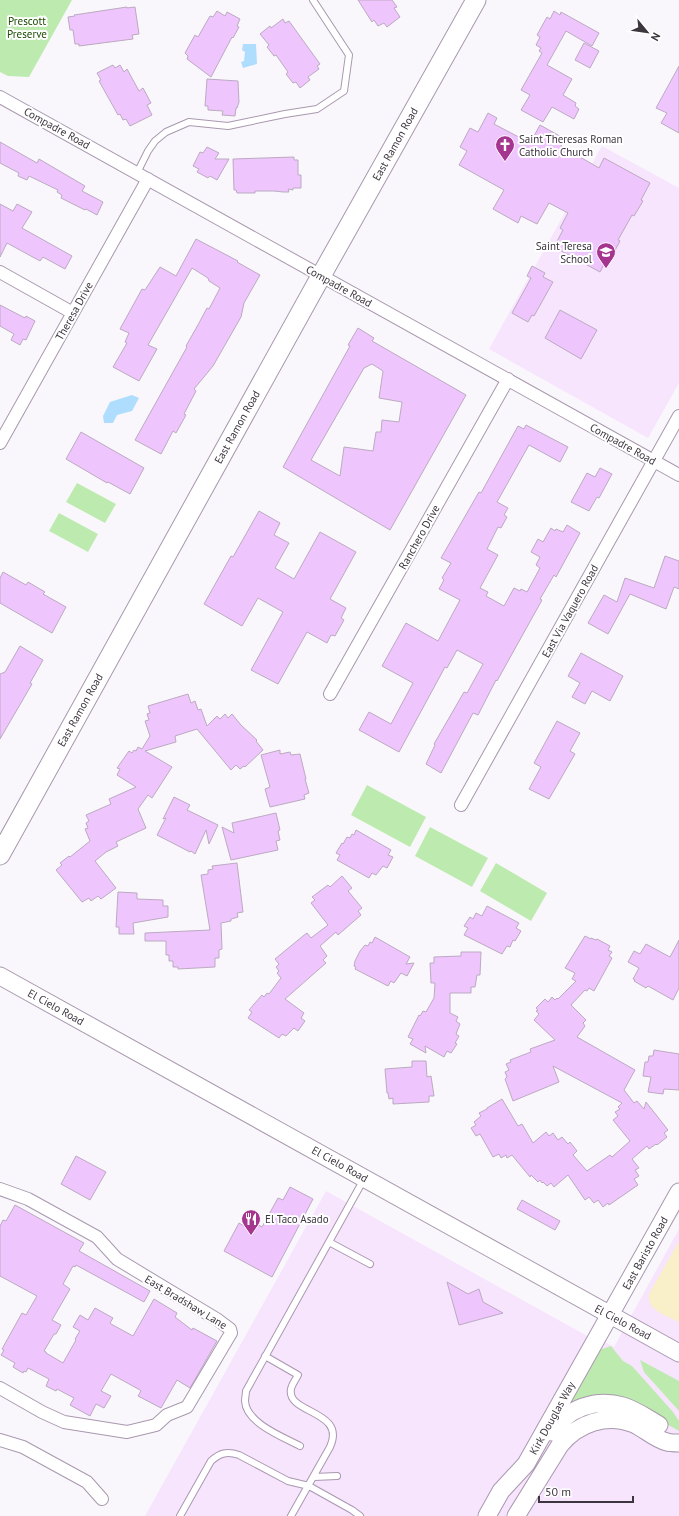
<svg xmlns="http://www.w3.org/2000/svg" width="679" height="1516" font-family="'PT Sans',sans-serif">
  <rect width="100%" height="100%" fill="#faf7fc"/>
  <path fill="#f7e4fd" d="M602,146L679,188V383L648,438L489,349Z
    M326,1191L598,1342L600,1339L614,1347L679,1229V1516H145Z"/>
  <path fill="#bdebaf" d="M0,0H72L29,77L8,76L0,72Z
    M77,483L116,504L105,523L66,502Z
    M59,513L98,534L88,552L49,531Z
    M367,785L426,817L410,847L351,815Z
    M430,827L488,858L472,887L415,856Z
    M496,863L547,893L531,921L480,891Z
    M611,1346L623,1361L632,1366L673,1412L679,1421V1431L632,1404L559,1416L599,1350Z
    M640,1360L679,1381V1411L644,1372Z"/>
  <path fill="#f9efc9" d="M679,1241V1322C667,1316 646,1310 649,1294Z"/>
  <path fill="#aeddfd" d="M243,44H256L257,64L243,68L241,62L244,61L245,52L242,50Z
    M132,395L139,398L132,411L117,415L113,423H104L103,416L110,402Z"/>
  <path fill="#efc5fd" stroke="#bbaac1" fill-rule="evenodd" d="M358,0H392L397,7L394,8L400,17L387,27L384,23L378,26L374,20L372,22Z
    M127,7V8L135,7L139,34L132,35L133,39L79,46V44H75L73,30H70L68,17L75,16L74,15Z
    M217,11L225,16L227,12L240,19L237,26L239,27L233,38L232,37L211,77L187,59L188,56L185,53L195,35L198,37L210,16L213,17Z
    M554,11L560,15L561,12L599,33L592,46L566,31L547,65L572,79L563,95L576,103L575,106L579,109L574,119L552,107L543,122L521,110L530,95L521,90L542,53L539,51L541,48L536,45L540,37L537,35L547,17L550,19Z
    M283,19L285,23L289,21L320,64L317,66L319,69L308,77L310,80L300,88L296,82L293,83L286,74L288,72L276,55L274,56L267,47L269,45L260,34L270,26L271,28Z
    M584,43L599,51L590,68L575,60Z
    M113,65L115,68L120,65L124,72L127,69L139,91L143,88L151,103L147,105L152,115L130,126L126,119L123,120L120,114L118,115L99,81L101,80L97,73Z
    M679,66V133L661,123L667,113L656,108Z
    M207,79L238,81L239,102L237,108H236L235,116L222,115L223,111L208,110V106H205Z
    M488,113L497,118L494,124L530,143L540,125L565,139L561,146L599,168L604,158L650,183L641,200L643,201L634,216L632,215L618,240L620,241L612,256L609,255L600,272L554,247L563,230L560,228L568,213L549,203L537,224L521,216L518,223L493,209L504,190L459,165L467,151L460,147L470,128L478,132Z
    M0,142L37,163L39,159L85,186L82,191L103,202L97,215L86,209L85,210L61,198L62,195L57,192L58,190L29,176L27,180L18,176L19,173L0,163Z
    M207,147L219,153L215,159H229L217,180L210,176L208,178L197,172L199,169L193,166L200,152L203,153Z
    M294,157V160H298V175H301V188H293V190L288,189L289,192H283L274,191H255V193H237L236,190H234L233,159Z
    M0,204L13,211L17,204L32,212L22,228L72,256L65,269L43,257L40,261L7,243L0,257Z
    M196,239L238,261L237,262L260,275L244,303L241,317L213,366L194,389L196,391L184,414L186,415L176,433L173,431L161,454L135,440L187,347L186,346L199,323L207,308L209,309L220,288L209,281L208,278L192,268L148,345L157,349L139,381L113,367L127,343L125,342L129,333L120,329L142,289L145,290L160,267L176,276Z
    M532,266L545,273L543,277L553,282L534,316L532,315L528,322L512,313L531,278L527,276Z
    M0,305L25,318L26,316L35,321L26,340L23,339L20,345L11,340L14,334L0,326Z
    M560,310L597,330L581,359L545,338Z
    M358,328L374,338L372,341L466,395L390,530L283,467L350,346L348,345ZM372,364L383,371L379,398L402,402L399,422L382,420L381,432H376L373,451L344,447L340,476L311,460L364,368Z
    M526,425L568,447L560,462L529,445L497,502L508,508L504,515L507,517L501,528L498,527L487,549L498,555L480,588L488,592L486,596L504,606L514,588L520,591L521,589L527,592L540,568L536,565L540,557L531,552L538,539L543,542L551,528L555,531L556,529L563,532L567,525L580,533L556,577L554,575L540,599L542,600L497,681L496,680L478,715L473,713L441,773L426,764L435,745L434,744L464,692L467,693L483,664L457,650L447,668L445,667L399,752L359,730L369,712L391,724L413,683L382,666L406,623L438,641L460,600L439,589L444,580L442,578L451,563L441,558L479,492L481,493L518,426L524,429Z
    M81,432L144,468L130,494L108,482L107,483L66,459Z
    M600,468L612,474L599,498L597,497L589,511L571,502L587,473L595,477Z
    M259,511L280,523L274,535L289,543L275,568L294,579L320,532L356,552L330,599L346,608L341,618L344,620L335,636L331,635L327,643L307,632L278,684L251,670L283,612L258,598L242,626L204,604L231,556L233,557Z
    M665,556L679,561V589L674,587L666,609L630,594L608,634L588,623L604,595L617,602L625,578L654,588Z
    M3,572L26,585L28,582L45,592L43,594L66,607L52,633L0,603V578Z
    M20,646L43,660L30,683L32,684L0,739V674L5,672Z
    M581,653L623,676L610,701L592,691L585,704L572,697L580,683L568,676Z
    M188,694L191,703L195,701L198,710L201,709L207,726L217,716L220,719L225,714L228,718L232,714L241,725L257,740L256,741L263,750L245,767L244,766L240,769L236,765L231,770L197,729L175,736L176,742L145,751L172,767L152,798L148,795L138,809L146,828L116,842L118,846L106,852L95,861L116,888L101,899L98,896L91,901L89,898L82,902L56,870L62,865L60,863L69,856L70,857L90,841L85,829L88,828L86,823L89,821L86,815L111,804L109,799L136,787L117,775L120,769L117,768L129,751L132,753L134,750L136,751L138,747L142,749L150,736L145,721L149,720L147,714L150,713L148,706Z
    M557,721L580,733L570,751L575,754L549,799L529,789L541,767L534,763Z
    M280,750V754L290,752L291,755L300,754L306,779H305L309,793L304,795L305,799L270,807L265,789L270,787L261,755Z
    M174,797L190,805L187,810L218,825L209,844L206,830L195,854L191,851L190,852L157,835L166,818L163,819Z
    M276,813L280,830L278,831L280,840L276,841L278,850L231,860L222,827L234,833L232,823Z
    M356,830L391,850L388,855L393,857L387,868L383,866L376,875L372,873L369,878L337,860L340,855L336,853L342,843L343,844L347,837L350,838L352,834L354,835Z
    M237,863L243,912L237,913L238,917L231,919V921L221,923L222,949L219,950V958H215V967L178,969V967H173V961H169V955H166V941H145V933L210,930L201,875L208,874V870L213,869L212,866Z
    M342,876L352,888L348,891L362,908L358,911L361,915L346,928L338,935L336,932L320,946L327,956L323,960L326,963L285,999L304,1013L301,1018L305,1021L298,1031L294,1028L286,1036L282,1034L279,1038L248,1018L252,1012L249,1010L262,995L264,997L267,993L269,994L281,978L277,973L279,971L276,967L279,964L275,959L303,936L307,933L311,938L328,925L311,903L315,900L312,897L328,885L330,887Z
    M118,892L137,893V899L163,900V906H168V917L133,923L134,934H119V927H116Z
    M487,906L519,923L516,928L521,931L515,941L513,940L510,947L507,946L502,954L464,935L468,928L464,926L470,917L473,919L476,913L482,916Z
    M585,936L591,939V938L596,940L597,939L610,946L608,950L612,952L609,956L612,958L594,991L589,988L587,991L585,990L571,1005L586,1020L583,1023L585,1026L577,1037L635,1070L624,1090L634,1103L637,1101L644,1109L646,1102L668,1130L664,1133L667,1137L657,1145L656,1144L649,1149L647,1146L632,1159L639,1168L635,1170L639,1176L634,1179L638,1185L609,1205L608,1203L603,1207L598,1200L594,1203L589,1197L585,1200L568,1175L554,1187L551,1183L547,1186L543,1182L542,1183L540,1180L538,1182L531,1175L530,1177L512,1155L507,1158L506,1155L501,1158L499,1154L493,1157L480,1134L476,1136L471,1128L476,1125L474,1122L481,1116L479,1113L487,1109V1108L502,1099L518,1126L522,1124L533,1143L546,1132L549,1136L553,1133L558,1140L562,1137L568,1144L570,1142L577,1151L573,1155L587,1171L610,1155L612,1157L630,1141L613,1120L618,1116L615,1112L620,1109L618,1107L622,1103L553,1066L559,1082L513,1101L505,1079L507,1077L505,1072L509,1070L506,1064L511,1062L510,1060L531,1052L530,1049L555,1040L534,1020L539,1014L536,1011L538,1010L536,1008L545,999L548,1002L552,997L555,1000L557,998L558,999L576,981L572,979L575,973L565,968Z
    M375,937L410,957L406,964L414,963L407,976L401,973L394,983L391,981L388,986L355,969L356,967L354,966L355,961L360,951L365,945L368,946L370,942L372,943Z
    M679,940V988L673,1000L648,986L646,988L634,981L635,980L633,979L639,968L628,962L634,951L640,954L646,944L670,957Z
    M461,952H481L480,975H477L475,987H471V993H450V1013L458,1017L456,1021L460,1024L456,1034L459,1036L455,1043L457,1044L451,1053L447,1051L444,1057L425,1046L426,1053L410,1044L413,1039L408,1037L419,1015L420,1016L423,1011L426,1012L434,998L435,983H431L430,963H434V957L461,956Z
    M654,1050L679,1054V1090L664,1089L663,1094L648,1092L651,1077L643,1076L645,1062H648L649,1056H653Z
    M412,1061H426L427,1077L431,1076L434,1096H429V1102L393,1104V1098L389,1099L388,1093H387L385,1069L412,1067Z
    M76,1156L106,1172L90,1200L61,1184Z
    M290,1187L313,1199L272,1277L224,1251L239,1223L251,1230L255,1223L262,1227L278,1198L283,1200Z
    M522,1200L560,1221L555,1230L517,1209Z
    M15,1205L84,1243L79,1251L150,1291L144,1302L76,1265L75,1267L73,1266L63,1284L70,1289L52,1320L61,1325L56,1334H54L44,1351L46,1352V1353L63,1363L76,1340L75,1339L80,1331L73,1327L80,1315L88,1320L95,1308L113,1318L110,1323L111,1324L133,1336L154,1299L177,1313L175,1317L192,1330L193,1328L217,1341L190,1388L177,1380L161,1408L138,1396L141,1391L140,1390L111,1374L101,1391L111,1396L104,1408L96,1404L90,1416L70,1405L74,1398L57,1389L56,1391L46,1386L49,1379L28,1368L26,1372L24,1371L23,1373L13,1367L15,1363L1,1355L4,1350L2,1349L22,1313L26,1315L37,1296L0,1276V1226L3,1220L6,1221Z
    M447,1282L468,1294L479,1289L483,1302L503,1313L459,1325Z"/>
  <g fill="none" stroke-linecap="round" stroke-linejoin="round">
    <g stroke="#a998af" stroke-width="8">
      <path id="lane" d="M137,173L148,151L155,141L166,132L189,122L228,126L285,114L317,109L344,91L349,55L313,0
        M329,1242L370,1264
        M265,1356L298,1375C296,1379 292,1384 291,1389C286,1414 347,1410 330,1447L291,1516
        M300,1446C283,1437 246,1423 245,1401C245,1398 246,1394 246,1391L364,1179
        M314,1477L337,1476
        M180,1516L211,1461C220,1453 227,1451 239,1455L288,1481L309,1486L352,1510L360,1516"/>
    </g>
    <g stroke="#a998af" stroke-width="14">
      <path id="street" d="M0,97L679,475
        M0,272L73,313
        M0,443L148,179
        M330,694L508,379
        M461,805L679,416
        M0,1189L28,1199L97,1237L117,1259L218,1320L230,1329L231,1333L187,1407L167,1415L156,1425L127,1432L64,1422L42,1412L0,1388
        M0,1440L23,1447L87,1482L102,1499"/>
    </g>
    <g stroke="#a998af" stroke-width="19">
      <path id="secondary" d="M0,976L679,1353
        M552,1432C567,1408 596,1398 623,1406C636,1410 647,1418 659,1425
        M487,1516L501,1491L526,1464L679,1192
        M516,1516L560,1445C578,1423 607,1413 634,1424C645,1429 655,1439 667,1442C670,1443 675,1443 679,1443"/>
    </g>
    <g stroke="#a998af" stroke-width="21">
      <path id="primary" d="M0,855L331,258L476,0"/>
    </g>
    <use href="#lane" stroke="#fff" stroke-width="6"/>
    <use href="#street" stroke="#fff" stroke-width="12"/>
    <use href="#secondary" stroke="#fff" stroke-width="17"/>
    <use href="#primary" stroke="#fff" stroke-width="19"/>
  </g>
  <defs>
    <g id="church-pin" transform="scale(1)"><path d="M0 17L-7.5 6A9.5 9.5 0 1 1 7.5 6Z" fill="#a63590" stroke="#fff"/><path d="M-1.2-6h2.4v3.5h3.3v2.4h-3.3V6h-2.4V-.1h-3.3v-2.4h3.3Z" fill="#fff"/></g>
    <g id="school-pin" transform="scale(1)"><path d="M0 17L-7.5 6A9.5 9.5 0 1 1 7.5 6Z" fill="#a63590" stroke="#fff"/><path d="M0-5L7-2L0 1L-7-2ZM-4 1L0 2.5L4 1V4Q0 6-4 4Z" fill="#fff"/></g>
    <g id="restaurant-pin" transform="scale(1)"><path d="M0 17L-7.5 6A9.5 9.5 0 1 1 7.5 6Z" fill="#a63590" stroke="#fff"/><path d="M-5-6h1v4h1v-4h1v4h1v-4h1v5L-1.5 .5V6h-2V.5L-5-1ZM5-6V6H3V1.5H1.5Q1.5-4 5-6Z" fill="#fff"/></g>
  </defs>
  <g fill-rule="evenodd">
    <use href="#church-pin" x="505" y="145"/>
    <use href="#school-pin" x="606" y="252"/>
    <use href="#restaurant-pin" x="251" y="1219"/>
  </g>
  <g text-anchor="middle" dominant-baseline="central" stroke-width="4" stroke-linejoin="round" paint-order="stroke">
    <g font-size="11" fill="#1a4b01" stroke="#fff">
      <text x="27" y="21">Prescott<tspan x="27" dy="13">Preserve</tspan></text>
    </g>
    <g font-size="11" fill="#3d363f" stroke="#fff">
      <text transform="translate(57 128) rotate(29)">Compadre Road</text>
      <text transform="translate(395 144) rotate(-61)">East Ramon Road</text>
      <text transform="translate(339 286) rotate(29)">Compadre Road</text>
      <text transform="translate(74 311) rotate(-61)">Theresa Drive</text>
      <text transform="translate(237 427) rotate(-61)">East Ramon Road</text>
      <text transform="translate(623 444) rotate(29)">Compadre Road</text>
      <text transform="translate(419 537) rotate(-61)">Ranchero Drive</text>
      <text transform="translate(570 611) rotate(-61)">East Via Vaquero Road</text>
      <text transform="translate(80 710) rotate(-61)">East Ramon Road</text>
      <text transform="translate(56 1007) rotate(29)">El Cielo Road</text>
      <text transform="translate(340 1164) rotate(29)">El Cielo Road</text>
      <text transform="translate(645 1253) rotate(-61)">East Baristo Road</text>
      <text transform="translate(186 1302) rotate(31)">East Bradshaw Lane</text>
      <text transform="translate(623 1322) rotate(28)">El Cielo Road</text>
      <text transform="translate(552 1418) rotate(-61)">Kirk Douglas Way</text>
    </g>
    <g font-size="11" fill="#3d363f" stroke="#fff" text-anchor="start">
      <text x="519" y="139">Saint Theresas Roman<tspan x="519" dy="13">Catholic Church</tspan></text>
      <text x="592" y="246" text-anchor="end">Saint Teresa<tspan x="592" dy="13">School</tspan></text>
      <text x="265" y="1219">El Taco Asado</text>
    </g>
  </g>
  <g transform="translate(647 32) rotate(119)" stroke="#ffffff" stroke-width="3" paint-order="stroke">
  <path d="M0-3L7 15L0 10L-7 15Z" fill="#3d363f"/>
  <text y="-6" font-size="11" font-weight="bold" text-anchor="middle" fill="#3d363f">N</text>
  </g>
  <path d="M539 1496v6h94v-6" fill="none" stroke="#3d363f" stroke-width="2"/>
  <text x="545" y="1496" font-size="12" fill="#3d363f" stroke="#ffffff" stroke-width="3" paint-order="stroke">50 m</text>
</svg>
